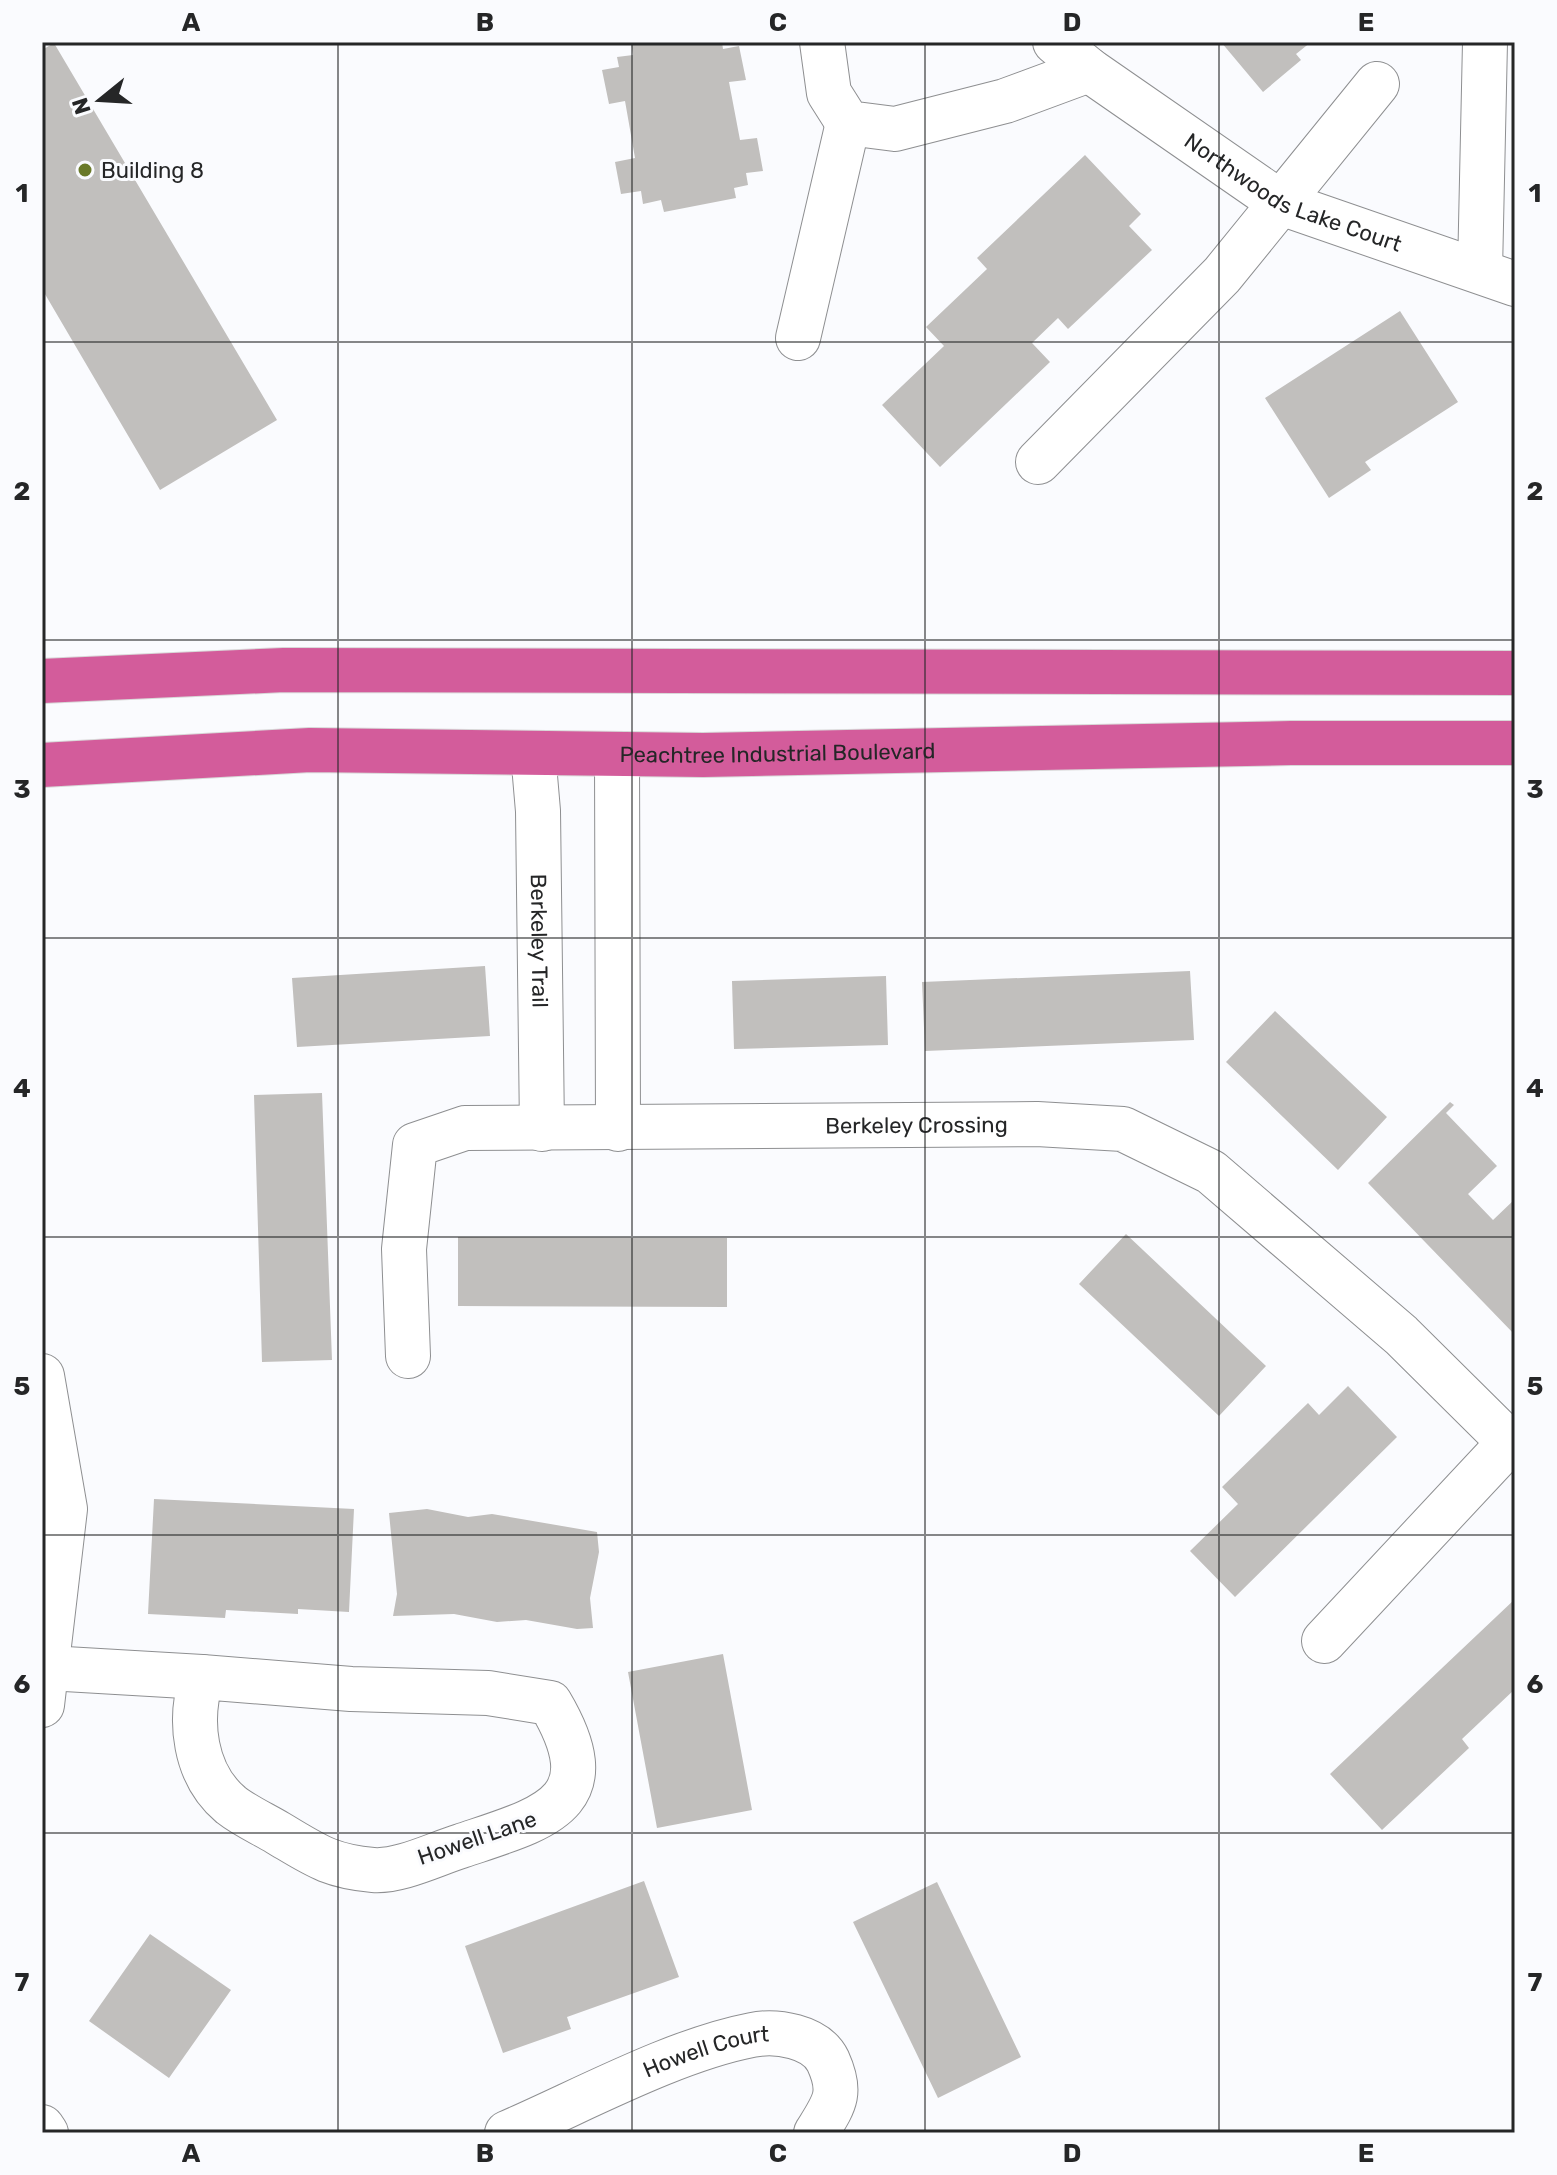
<svg xmlns="http://www.w3.org/2000/svg" width="1557" height="2175" font-family="Rubik,sans-serif">
  <rect width="100%" height="100%" fill="#fafbfe"/>
  <path fill="#c1bfbd" d="M631,42H722L723,49L739,46L746,80L729,82L740,140L757,138L763,171L746,173L748,185L734,188L736,198L664,212L661,200L643,204L641,191L621,194L615,162L635,158L625,101L609,104L602,70L619,67L617,57L633,55Z
    M1221,42H1311L1296,54L1301,60L1263,92Z
    M54,43L277,420L160,490L42,289V50Z
    M1085,155L1141,214L1129,226L1152,250L1068,329L1058,318L1032,343L1050,362L940,467L882,405L944,346L926,327L987,269L977,258Z
    M1400,311L1458,402L1365,462L1371,470L1329,498L1265,398Z
    M485,966L490,1036L297,1047L292,978Z
    M1190,971L1194,1040L925,1051L922,982Z
    M886,976L888,1045L734,1049L732,981Z
    M1275,1011L1387,1117L1338,1170L1226,1062Z
    M322,1093L332,1360L262,1362L254,1095Z
    M1450,1102L1454,1105L1446,1113L1497,1166L1468,1194L1493,1220L1515,1199V1335L1368,1183Z
    M1126,1234L1266,1366L1219,1416L1079,1284Z
    M458,1237L727,1238V1307L458,1306Z
    M1348,1386L1397,1437L1235,1597L1190,1551L1238,1504L1222,1487L1308,1403L1319,1415Z
    M154,1499L354,1509L349,1612L298,1609V1614L226,1610L225,1618L148,1614Z
    M427,1509L468,1517L492,1514L597,1532L599,1552L590,1598L593,1628L577,1629L526,1620L497,1622L454,1614L393,1616L397,1594L389,1513Z
    M1515,1599V1689L1462,1739L1469,1748L1382,1830L1330,1774Z
    M723,1654L752,1810L657,1828L628,1672Z
    M644,1881L679,1977L567,2017L571,2029L503,2053L465,1946Z
    M937,1882L1021,2057L938,2098L853,1922Z
    M150,1934L231,1990L169,2078L89,2021Z"/>
  <g fill="none" stroke-linecap="round" stroke-linejoin="round">
    <g stroke="#8e8f91" stroke-width="46">
      <g id="minor">
        <path d="M822,42L829,93L848,123L895,129L1005,101L1089,70"/>
        <path id="s1" d="M1055,42L1089,70L1281,203L1515,284"/>
        <path d="M1480,271L1485,42"/>
        <path d="M798,338L848,123"/>
        <path d="M1038,462L1222,275L1377,84"/>
        <path id="s2" d="M533,753L538,811L542,1129"/>
        <path d="M617,755L618,1129"/>
        <path id="s3" d="M408,1356L404,1249L415,1145L465,1128L1037,1124L1123,1129L1211,1172L1401,1335L1515,1448"/>
        <path d="M42,1376L65,1509L42,1705"/>
        <path d="M1324,1641L1509,1443"/>
        <path d="M48,1668L202,1677"/>
        <path d="M202,1677L351,1689L488,1693L550,1703C610,1804 544,1818 461,1846C435,1854 400,1872 373,1870C329,1866 315,1855 278,1833C263,1824 245,1816 231,1805C194,1774 188,1720 202,1677Z"/>
        <path d="M42,2127L46,2133"/>
        <path id="s4" d="M507,2133C581,2101 674,2050 752,2035C776,2030 816,2036 828,2061C843,2094 834,2104 816,2133"/>
      </g>
    </g>
    <g stroke="#d8d8d8" stroke-width="46">
      <g id="highway">
        <path d="M42,681L284,670L1515,673"/>
        <path id="s5" d="M42,765L310,750L703,755L1291,743H1515"/>
      </g>
    </g>
    <use href="#minor" stroke="#fff" stroke-width="44"/>
    <use href="#highway" stroke="#d35c9b" stroke-width="44"/>
  </g>
  <path fill="none" stroke="#252627" stroke-width="2" stroke-opacity="0.55" d="M338,42V2133M632,42V2133M925,42V2133M1219,42V2133M42,342H1515M42,640H1515M42,938H1515M42,1237H1515M42,1535H1515M42,1833H1515"/>
  <circle fill="#6a7a29" stroke="#fafbfe" stroke-width="3" cx="85" cy="170" r="8"/>
  <g text-anchor="middle" dominant-baseline="central" stroke-width="6" stroke-linejoin="round" paint-order="stroke">
    <g font-size="22" fill="#252627" stroke="#fafbfe" text-anchor="start">
      <text x="101" y="170">Building 8</text>
    </g>
    <g font-size="22" fill="#252627" stroke="#fafbfe">
      <text stroke="none"><textPath href="#s1" startOffset="284">Northwoods Lake Court</textPath></text>
      <text stroke="none"><textPath href="#s5" startOffset="736">Peachtree Industrial Boulevard</textPath></text>
      <text stroke="none"><textPath href="#s2" startOffset="188">Berkeley Trail</textPath></text>
      <text stroke="none"><textPath href="#s3" startOffset="716">Berkeley Crossing</textPath></text>
      <text transform="translate(477 1838) rotate(-19)">Howell Lane</text>
      <text stroke="none"><textPath href="#s4" startOffset="216">Howell Court</textPath></text>
    </g>
  </g>
  <rect width="1557" height="2175" fill="none" stroke="#fafbfe" stroke-width="88"/>
  <g transform="translate(100 100) rotate(252)" stroke="#fafbfe" stroke-width="6" paint-order="stroke">
  <path d="M0-6L14 30L0 20L-14 30Z" fill="#252627"/>
  <text y="-12" font-size="22" font-weight="bold" text-anchor="middle" fill="#252627">N</text>
  </g>
  <rect x="44" y="44" width="1469" height="2087" fill="none" stroke="#252627" stroke-width="3"/>
  <g font-size="26" text-anchor="middle" font-weight="bold" fill="#252627">
    <text x="191" y="31">A</text>
    <text x="485" y="31">B</text>
    <text x="778" y="31">C</text>
    <text x="1072" y="31">D</text>
    <text x="1366" y="31">E</text>
    <text x="22" y="202">1</text>
    <text x="1535" y="202">1</text>
    <text x="22" y="500">2</text>
    <text x="1535" y="500">2</text>
    <text x="22" y="798">3</text>
    <text x="1535" y="798">3</text>
    <text x="22" y="1097">4</text>
    <text x="1535" y="1097">4</text>
    <text x="22" y="1395">5</text>
    <text x="1535" y="1395">5</text>
    <text x="22" y="1693">6</text>
    <text x="1535" y="1693">6</text>
    <text x="22" y="1991">7</text>
    <text x="1535" y="1991">7</text>
    <text x="191" y="2162">A</text>
    <text x="485" y="2162">B</text>
    <text x="778" y="2162">C</text>
    <text x="1072" y="2162">D</text>
    <text x="1366" y="2162">E</text>
  </g>
</svg>
